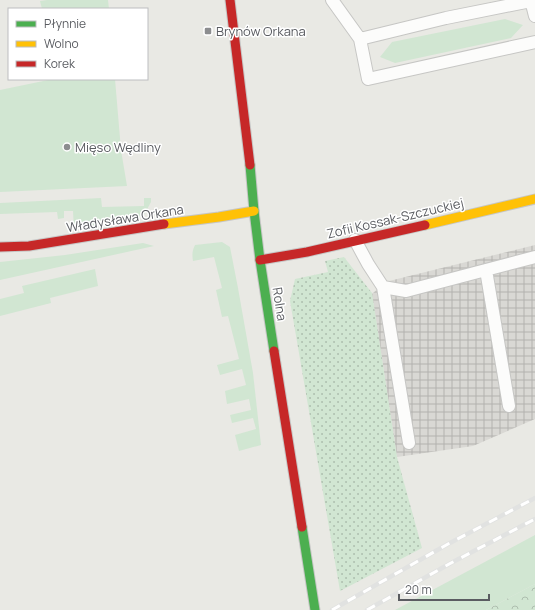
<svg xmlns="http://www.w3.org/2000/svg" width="535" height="610" font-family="Manrope,sans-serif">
  <defs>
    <pattern id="industrial-grid" width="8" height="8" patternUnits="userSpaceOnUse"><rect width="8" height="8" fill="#d9d8d4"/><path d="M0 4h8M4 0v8" fill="none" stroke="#b3b2af"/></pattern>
    <pattern id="forest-crowns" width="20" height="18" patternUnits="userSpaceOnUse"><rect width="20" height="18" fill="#d1e6d2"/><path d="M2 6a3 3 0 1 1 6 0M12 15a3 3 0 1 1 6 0" fill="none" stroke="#adbeae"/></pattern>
    <pattern id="park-dots" width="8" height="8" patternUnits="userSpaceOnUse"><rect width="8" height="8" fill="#d1e6d2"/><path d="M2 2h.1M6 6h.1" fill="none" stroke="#adbeae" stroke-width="1.8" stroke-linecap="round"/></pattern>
  </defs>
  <rect width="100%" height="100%" fill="#e9e9e4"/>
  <path fill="url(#industrial-grid)" d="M535,245V419L473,446L397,457L372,294L385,282Z"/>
  <path fill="#d1e6d2" d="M47,0H108L109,9H42L40,1Z
    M505,19L523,25L511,38L395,63L380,57L392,42Z
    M53,79H115L121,150L127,186L0,192V90Z
    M101,198L102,207L144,206V198H151V202L144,215L74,229L73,211H64V218L58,219L57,212L0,214V203Z
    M222,242L230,247L238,288L253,373L261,445L239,451L235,435L256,429L253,418L232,423L230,415L251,410L249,399L227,404L225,391L246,385L242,369L220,375L217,365L239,359L228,316L222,317L216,290L222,288L214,257L193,261C192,255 192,251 195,245Z
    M143,243L154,246L0,280V262L65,255Z
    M95,269L98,286L50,298L51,303L0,316V299L24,293L22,286Z
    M535,535V584L486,610H395Z"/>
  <path fill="url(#forest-crowns)" d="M535,584V610H486Z"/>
  <path fill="url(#park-dots)" d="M344,257L372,293L397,457L422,548L340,591L290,301L295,279L328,272L325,261Z"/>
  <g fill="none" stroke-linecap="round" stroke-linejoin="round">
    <g stroke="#c6c6c4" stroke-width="14">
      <path id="lane" d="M332,0L360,39L368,79L535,42
        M531,0L535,16
        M360,39L446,18L531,1
        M355,240L368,264L383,287L406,291L535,257
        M486,270L509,406
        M383,287L409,443"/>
    </g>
    <g stroke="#c6c6c5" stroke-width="11">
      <path id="fast" d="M250,165L254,211L260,260L274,351
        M302,527L315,610"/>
    </g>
    <g stroke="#c6c6c5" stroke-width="11">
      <path id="slow" d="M164,224L219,217L254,211
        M425,225L535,199"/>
    </g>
    <g stroke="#c6c6c5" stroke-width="11">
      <path id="jam" d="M230,0L250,165
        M0,247L29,246L164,224
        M260,260L307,252L425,225
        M274,351L302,527"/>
    </g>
    <use href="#lane" stroke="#fcfcfb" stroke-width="12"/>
    <use href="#fast" stroke="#4caf50" stroke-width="9"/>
    <use href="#slow" stroke="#ffc107" stroke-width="9"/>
    <use href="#jam" stroke="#c62828" stroke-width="9"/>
    <g stroke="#e1e2e1" stroke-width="4.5">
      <path id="rail" d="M332,610L448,544L535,498
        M367,610L451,563L535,519"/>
    </g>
    <use href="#rail" stroke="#fff" stroke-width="3" stroke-dasharray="9" stroke-linecap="butt"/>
  </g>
  <g fill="#8c8d8f" stroke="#fff" stroke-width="1.5">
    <rect x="204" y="27" width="8" height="8" rx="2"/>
    <circle cx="67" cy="147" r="4"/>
  </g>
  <g text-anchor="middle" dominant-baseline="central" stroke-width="3" stroke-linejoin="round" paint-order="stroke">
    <g font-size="13" fill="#5a5c61" stroke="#fff" text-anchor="start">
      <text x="216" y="31">Brynów Orkana</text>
      <text x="75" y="147">Mięso Wędliny</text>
    </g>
    <g font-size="13" fill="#5a5c61" stroke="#fff">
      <text transform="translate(125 218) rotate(-9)">Władysława Orkana</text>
      <text transform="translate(395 218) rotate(-13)">Zofii Kossak-Szczuckiej</text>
      <text transform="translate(280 304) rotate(81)">Rolna</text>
    </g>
  </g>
  <rect x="8" y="8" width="140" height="72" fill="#ffffff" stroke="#bdbec0"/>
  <rect x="16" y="21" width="20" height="6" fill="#4caf50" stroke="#bdbec0"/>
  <text x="44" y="28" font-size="12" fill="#5a5c61">Płynnie</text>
  <rect x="16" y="41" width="20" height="6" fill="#ffc107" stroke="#bdbec0"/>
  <text x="44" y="48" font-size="12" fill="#5a5c61">Wolno</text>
  <rect x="16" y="61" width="20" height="6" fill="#c62828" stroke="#bdbec0"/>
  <text x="44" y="68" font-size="12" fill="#5a5c61">Korek</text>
  <path d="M399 594v6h90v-6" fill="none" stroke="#5a5c61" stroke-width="2"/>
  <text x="405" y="594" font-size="12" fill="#5a5c61" stroke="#ffffff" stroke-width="3" paint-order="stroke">20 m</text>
</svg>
